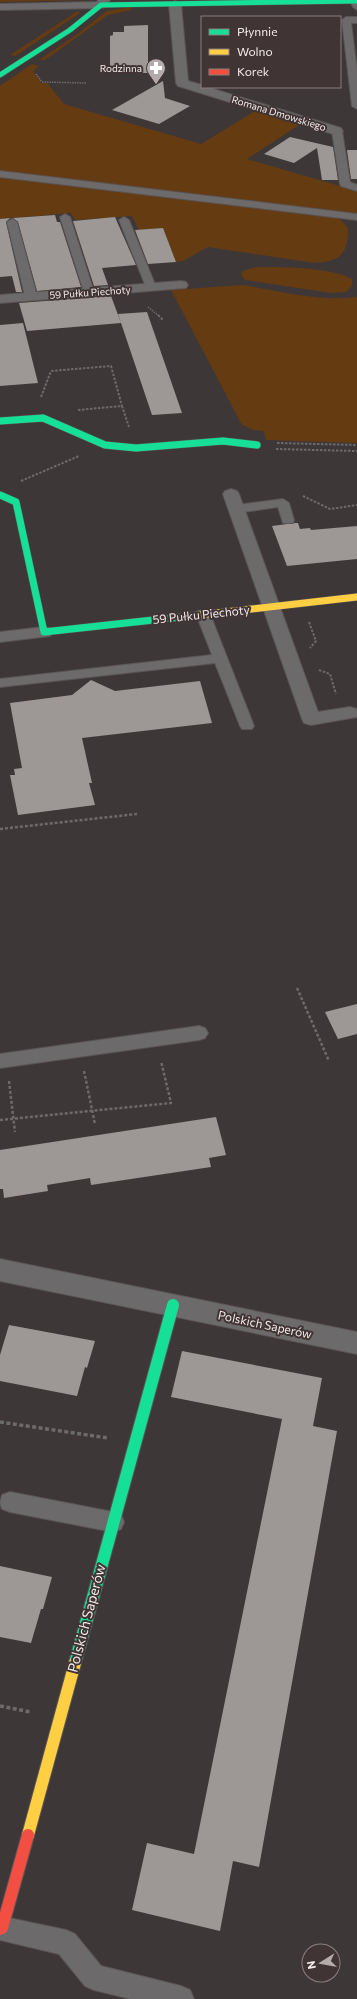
<svg xmlns="http://www.w3.org/2000/svg" width="357" height="1999" font-family="Commissioner,sans-serif">
  <rect width="100%" height="100%" fill="#3e3738"/>
  <path fill="#653b12" d="M0,0H88L0,2Z
    M131,7V10L108,15L45,60H39L76,35L107,11Z
    M78,11L80,13L74,17L15,56L10,55Z
    M32,64L39,66L33,71L41,83H47L64,104L201,144L255,111L299,125L247,159L357,191V214L0,171V86Z
    M0,177L333,216L341,220L348,228C348,254 341,261 315,263L208,247L183,261L176,262L163,228L139,230L132,216L75,220L71,213L0,219Z
    M256,267C283,267 330,267 352,279V286L346,292L331,293L245,280L241,274L243,271Z
    M243,285C280,291 320,302 357,297V443L266,440L264,431L254,430L242,425L171,290Z"/>
  <path fill="#9d9796" d="M148,25V73H110V36L113,35V32H124V26Z
    M163,81L165,98L190,106L159,124L112,110Z
    M290,137L333,147L338,180H322L317,148L294,163L264,154Z
    M347,150H357V179H351Z
    M55,215L57,222H60L81,287L37,291L18,222L13,218Z
    M115,217L136,265L102,268L108,285L94,286L73,221Z
    M10,218L6,222L22,292H16L12,276L0,277V219Z
    M163,228L176,262L148,264L135,230Z
    M111,296L121,323L27,331L19,303Z
    M147,312L182,413L152,415L118,314Z
    M23,323L38,383L0,386V325Z
    M295,523H298L300,529L310,528L311,530L357,526V559L287,566L272,526Z
    M91,680L115,691L200,681L212,723L82,738L92,783H89L95,805L18,815L10,775H15L14,769L22,768L10,703L72,695Z
    M357,1004V1034L338,1039L325,1012Z
    M216,1117L226,1155L209,1158L211,1167L91,1185L90,1178L47,1185L48,1191L4,1198L3,1189H0V1150Z
    M9,1325L95,1341L87,1368L85,1367L77,1396L0,1381V1355Z
    M182,1351L322,1378L313,1426L337,1431L259,1867L233,1861L220,1931L132,1910L147,1843L194,1854L282,1419L171,1397Z
    M0,1566L52,1577L43,1609H41L31,1643L0,1637Z"/>
  <g fill="none" stroke-linecap="round" stroke-linejoin="round">
    <g stroke="#5a5455" stroke-width="2">
      <path id="lane" d="M350,0H357V10L353,7Z
        M346,17H357V23H351L357,70V109L352,106L342,20Z
        M337,128L342,131L350,182L357,185V191L341,186L340,184L332,131Z
        M0,171L357,214V220L0,177Z
        M65,214L70,217L94,292L93,294L89,295L84,292L60,217Z
        M124,217L129,220L156,287L155,289H147L146,287L119,220Z
        M12,219L17,222L37,296L35,298H27L25,296L7,222Z
        M283,499L289,503L294,520L293,523H283L278,507L236,513L230,509L236,505Z
        M203,610L208,611L210,614L254,726L252,729H242L240,726L215,663L0,687V679L212,655L196,614L198,611Z
        M199,1026L205,1028L208,1033L205,1038L199,1040L0,1068V1054Z
        M10,1492L113,1512L121,1515L124,1522L121,1529L113,1532L10,1512L2,1509L0,1503L2,1495Z
        M0,1916L66,1930L75,1934L101,1966L181,1986L190,1990L194,1999H131L94,1990L85,1986L59,1954L0,1940Z"/>
    </g>
    <g stroke="#5a5455" stroke-width="2">
      <path id="street" d="M98,0H110L105,7L101,8L0,10V4L97,2Z
        M175,1L181,4L188,81L202,85V87H207L341,128L343,131L341,134H333L178,86L176,83L169,4Z
        M181,281L186,282L188,285L186,288L0,303V295Z
        M231,489L237,491L239,494L318,712L350,707L357,709V717L311,725L304,723L302,719L223,494L225,491Z
        M44,627L50,628L53,632L50,636L0,642V632Z
        M0,1259L357,1332V1354L0,1281Z"/>
    </g>
    <g stroke="#5a5455" stroke-width="6">
      <path id="fast-far2" d="M0,75L70,30L101,5L357,1"/>
    </g>
    <g stroke="#5a5455" stroke-width="8">
      <path id="fast-far1" d="M0,421L43,418L105,445L136,448L223,441L257,445
        M0,495L16,502L44,632L199,615"/>
    </g>
    <g stroke="#5a5455" stroke-width="14">
      <path id="fast" d="M75,1663L173,1305"/>
    </g>
    <g stroke="#5a5455" stroke-width="8">
      <path id="slow-far1" d="M199,615L357,597"/>
    </g>
    <g stroke="#5a5455" stroke-width="14">
      <path id="slow" d="M28,1835L75,1663"/>
    </g>
    <g stroke="#5a5455" stroke-width="14">
      <path id="jam" d="M0,1929L2,1928L28,1835"/>
    </g>
    <path stroke="#6d6a6a" stroke-width="1.5" stroke-dasharray="1.5 1" stroke-linecap="butt" d="M36,74L42,82L86,83
      M148,307L159,316"/>
    <path stroke="#6d6a6a" stroke-width="2" stroke-dasharray="2.5 1.5" stroke-linecap="butt" d="M158,315L163,320
      M41,397L51,371L111,366L122,406
      M78,410L122,406L129,427
      M277,443L357,445
      M276,449L357,451
      M21,481L79,456
      M303,496L330,509L357,505
      M309,622L316,641L310,648
      M319,670L330,674L336,694"/>
    <path stroke="#6d6a6a" stroke-width="2.5" stroke-dasharray="3 2" stroke-linecap="butt" d="M0,829L137,814
      M297,988L329,1061
      M84,1071L95,1124
      M9,1081L15,1132
      M0,1120L171,1103L161,1061"/>
    <path stroke="#6d6a6a" stroke-width="3.5" stroke-dasharray="4 2.5" stroke-linecap="butt" d="M0,1422L108,1438
      M0,1706L31,1712"/>
    <use href="#lane" fill="#6d6a6b" fill-rule="evenodd"/>
    <use href="#street" fill="#6d6a6b" fill-rule="evenodd"/>
    <use href="#fast-far2" stroke="#16e098" stroke-width="5"/>
    <use href="#fast-far1" stroke="#16e098" stroke-width="7"/>
    <use href="#fast" stroke="#16e098" stroke-width="12"/>
    <use href="#slow-far1" stroke="#ffcf43" stroke-width="7"/>
    <use href="#slow" stroke="#ffcf43" stroke-width="12"/>
    <use href="#jam" stroke="#f24e42" stroke-width="12"/>
  </g>
  <defs>
    <g id="pharmacy-pin" transform="scale(1)"><path d="M0 17L-7.5 6A9.5 9.5 0 1 1 7.5 6Z" fill="#b4abac" stroke="#413435"/><path d="M-2-6h4v4h4v4h-4v4h-4v-4h-4v-4h4Z" fill="#fff"/></g>
  </defs>
  <g fill-rule="evenodd">
    <use href="#pharmacy-pin" x="156" y="68"/>
  </g>
  <g text-anchor="middle" dominant-baseline="central" stroke-width="4" stroke-linejoin="round" paint-order="stroke">
    <g font-size="10" fill="#f3eaeb" stroke="#413435" text-anchor="end">
      <text x="142" y="68">Rodzinna</text>
    </g>
    <g font-size="10" fill="#f3eaeb" stroke="#413435">
      <text transform="translate(279 113) rotate(17)">Romana Dmowskiego</text>
      <text transform="translate(90 292) rotate(-4)">59 Pułku Piechoty</text>
    </g>
    <g font-size="12" fill="#f3eaeb" stroke="#413435">
      <text transform="translate(201 614) rotate(-6)">59 Pułku Piechoty</text>
      <text transform="translate(265 1324) rotate(12)">Polskich Saperów</text>
    </g>
    <g font-size="14" fill="#f3eaeb" stroke="#413435">
      <text transform="translate(86 1618) rotate(-75)">Polskich Saperów</text>
    </g>
  </g>
  <rect x="201" y="16" width="140" height="72" fill="#413435" stroke="#887d7e"/>
  <rect x="209" y="29" width="20" height="6" fill="#16e098" stroke="#887d7e"/>
  <text x="237" y="36" font-size="12" fill="#f3eaeb">Płynnie</text>
  <rect x="209" y="49" width="20" height="6" fill="#ffcf43" stroke="#887d7e"/>
  <text x="237" y="56" font-size="12" fill="#f3eaeb">Wolno</text>
  <rect x="209" y="69" width="20" height="6" fill="#f24e42" stroke="#887d7e"/>
  <text x="237" y="76" font-size="12" fill="#f3eaeb">Korek</text>
  <g transform="translate(321 1963) rotate(259)"><circle r="19" fill="#413435" stroke="#887d7e"/>
  <path d="M0-3L7 15L0 10L-7 15Z" fill="#b4abac"/>
  <text y="-6" font-size="11" font-weight="bold" text-anchor="middle" fill="#f3eaeb">N</text>
  </g>
</svg>
